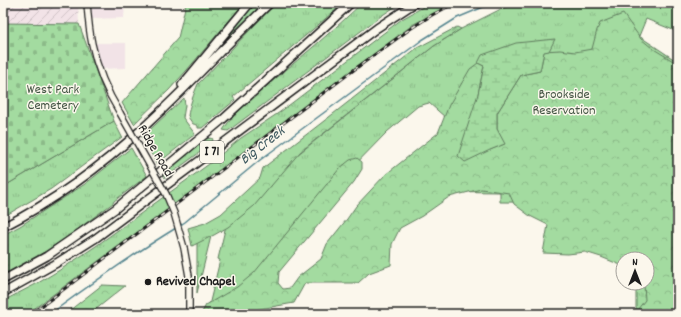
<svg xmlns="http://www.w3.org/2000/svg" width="681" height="317" font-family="Dekko,sans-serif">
  <defs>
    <pattern id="industrial-furrows" width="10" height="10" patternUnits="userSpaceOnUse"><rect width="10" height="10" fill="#f2e3e7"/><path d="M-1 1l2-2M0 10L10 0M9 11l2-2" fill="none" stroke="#cfc2c6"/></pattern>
    <pattern id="grass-tufts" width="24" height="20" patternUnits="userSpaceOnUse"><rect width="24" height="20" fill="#a3dba0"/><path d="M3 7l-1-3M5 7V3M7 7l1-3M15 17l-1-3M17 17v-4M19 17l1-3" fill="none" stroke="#8cbb89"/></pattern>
    <pattern id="forest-crowns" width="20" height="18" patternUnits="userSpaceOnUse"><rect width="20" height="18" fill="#a3dba0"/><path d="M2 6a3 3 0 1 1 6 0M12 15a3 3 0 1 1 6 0" fill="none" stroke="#8cbb89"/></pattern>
    <pattern id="wetland-marsh" width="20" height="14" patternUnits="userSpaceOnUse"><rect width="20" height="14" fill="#a3dba0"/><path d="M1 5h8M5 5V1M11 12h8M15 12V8" fill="none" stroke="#8cbb89"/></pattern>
    <pattern id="cemetery-stones" width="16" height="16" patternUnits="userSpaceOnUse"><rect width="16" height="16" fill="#a3dba0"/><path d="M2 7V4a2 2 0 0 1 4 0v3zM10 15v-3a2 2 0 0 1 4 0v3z" fill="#8cbb89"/></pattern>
  </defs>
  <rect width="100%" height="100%" fill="#fbf7ec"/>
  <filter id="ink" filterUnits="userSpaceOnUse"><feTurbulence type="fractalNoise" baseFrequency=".025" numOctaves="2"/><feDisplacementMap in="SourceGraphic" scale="8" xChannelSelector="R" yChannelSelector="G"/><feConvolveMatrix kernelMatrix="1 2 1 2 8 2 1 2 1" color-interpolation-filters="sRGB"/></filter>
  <g filter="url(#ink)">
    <path fill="#f2e3e7" d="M87,3H125L124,18L88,19Z
      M92,43H126V68L99,69Z"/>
    <path fill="url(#industrial-furrows)" d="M3,3H78L79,24L3,23Z"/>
    <path fill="url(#grass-tufts)" stroke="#607c5e" d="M255,3H263L228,37L226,36Z
      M276,3H342L337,7L338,8L233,97L235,100L202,128H198V126L194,124H193L188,117H189L188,116C189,107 194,93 198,84Z
      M362,3H401L381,16L228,131L223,130C236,110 257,95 275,79C305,54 334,30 362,3Z
      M430,3H453L414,24L309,102L182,199L27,314H3V301L38,283L63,268L96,246L209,164L241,138L280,112L402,19Z
      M518,3H674L678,6V32L646,19L639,36L678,62V314H636V283H647V259L635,203L500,202V192L417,191L454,125L429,103L418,106L387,132L345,175L236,295L231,314H207L220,260L218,259L227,221L287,163L434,46L461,29L501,9Z
      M184,98L185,105L183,118L195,134L157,164L142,137Z
      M114,121L122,137L51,189L3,217V187Z
      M212,138L213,140L211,144L165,178L163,174L206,139Z
      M131,148L147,176L114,201L113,203L66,238L21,267L3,276V235L20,226L85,184Z
      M213,228L197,293V237Z"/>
    <path fill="url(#forest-crowns)" stroke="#607c5e" d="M186,3H244L187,70L169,90L134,124L122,103L178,38Z
      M623,14L641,39L652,48L678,64V314H634L645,300L644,285L642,283H647V259H623V266L601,257L585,252L568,254L543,253L548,225L530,216L514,204L509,193L481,189L449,197L422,216L400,228L392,244L391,265L369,273L358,283H305L294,303L254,310H232L220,314H201L206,305L237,287L254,273L340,168L350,160L357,158L362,162V169L354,182L279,272L278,283L283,289L290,288L298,277L321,259L327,244L347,219L356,206L385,175L438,133L449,105L470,69L478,63L484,66L478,94L490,150L504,144L497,129V113L521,75L540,71L544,51L560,50L575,52L592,49L597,30L600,23Z
      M457,27L461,29L434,46L300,152L254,206L228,227L214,235L192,246L188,228L205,223L221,214L260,178L263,168L333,114L417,48Z
      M102,285L125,286L90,314H65Z"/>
    <path fill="url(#wetland-marsh)" stroke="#607c5e" d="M555,39L549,51L544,52L540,71L521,75L497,113V129L505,144L490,150L465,162L458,156L478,94L484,66L478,63L482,55L516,43Z"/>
    <path fill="url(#cemetery-stones)" stroke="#607c5e" d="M3,23L79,24L114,121L3,187Z"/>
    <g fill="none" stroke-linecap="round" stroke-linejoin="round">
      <path stroke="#578690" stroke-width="1.5" d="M179,226L185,222L260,160L422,40L457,18L493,3
        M50,314C91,284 132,255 176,228"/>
      <g stroke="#1c1c1c" stroke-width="8">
        <path id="secondary" d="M87,3C88,16 89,30 92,44C97,68 107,92 120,113
          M184,248L189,276V314"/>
      </g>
      <g stroke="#1c1c1c" stroke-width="10">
        <path id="highway" d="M182,85L250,3
          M3,227C54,201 102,166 144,127C170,103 195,78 220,52C237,36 253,19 270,3
          M3,280L47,256L115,209L221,121L294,55L351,3
          M3,293L55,264L96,238L377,28L415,3"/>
      </g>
      <use href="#secondary" stroke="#fbf7ec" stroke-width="5.5"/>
      <use href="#highway" stroke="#fbf7ec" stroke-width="7"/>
      <g stroke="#1c1c1c" stroke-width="3">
        <path id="rail" d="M31,314L355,69L410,29L432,15L455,3"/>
      </g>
      <use href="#rail" stroke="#fbf7ec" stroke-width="1.5" stroke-dasharray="4.5" stroke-linecap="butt"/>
      <g stroke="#1c1c1c" stroke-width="8" stroke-linecap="butt">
        <path id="secondary-bridge" d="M120,113L166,194L174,213L184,248"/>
      </g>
      <use href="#secondary-bridge" stroke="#fbf7ec" stroke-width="5.5"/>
    </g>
  </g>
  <circle fill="#1c1c1c" stroke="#fbf7ec" stroke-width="1.5" cx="148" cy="282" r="4"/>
  <g text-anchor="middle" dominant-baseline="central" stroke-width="3" stroke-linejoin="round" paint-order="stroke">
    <rect fill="#fbf7ec" stroke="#5f5e5a" stroke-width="1" x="200" y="141" width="24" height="22" rx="3"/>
    <g font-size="13" font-weight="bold" fill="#1c1c1c">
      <text x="212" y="152">I 71</text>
    </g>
    <g font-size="14" fill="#454" stroke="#fbf7ec">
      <text x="53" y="90">West Park<tspan x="53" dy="16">Cemetery</tspan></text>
      <text x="564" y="95">Brookside<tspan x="564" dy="16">Reservation</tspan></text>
    </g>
    <g font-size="14" fill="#1c1c1c" stroke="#fbf7ec">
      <text transform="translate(155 151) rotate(60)">Ridge Road</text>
    </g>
    <g font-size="14" font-weight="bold" fill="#1c1c1c" stroke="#fbf7ec" text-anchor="start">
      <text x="156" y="282">Revived Chapel</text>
    </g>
    <g font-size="15" font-style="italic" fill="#3f5a60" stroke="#fbf7ec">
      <text transform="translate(263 146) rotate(-38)">Big Creek</text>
    </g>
  </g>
  <rect width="681" height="317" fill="none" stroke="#fbf7ec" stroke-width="16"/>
  <rect x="8" y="8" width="665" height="301" fill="none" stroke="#1c1c1c" stroke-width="1.5" filter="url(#ink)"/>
  <g transform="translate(635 271)"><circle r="19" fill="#fbf7ec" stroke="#a29f99"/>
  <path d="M0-3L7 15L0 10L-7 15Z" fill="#1c1c1c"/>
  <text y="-6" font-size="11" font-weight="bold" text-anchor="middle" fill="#1c1c1c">N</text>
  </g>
</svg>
